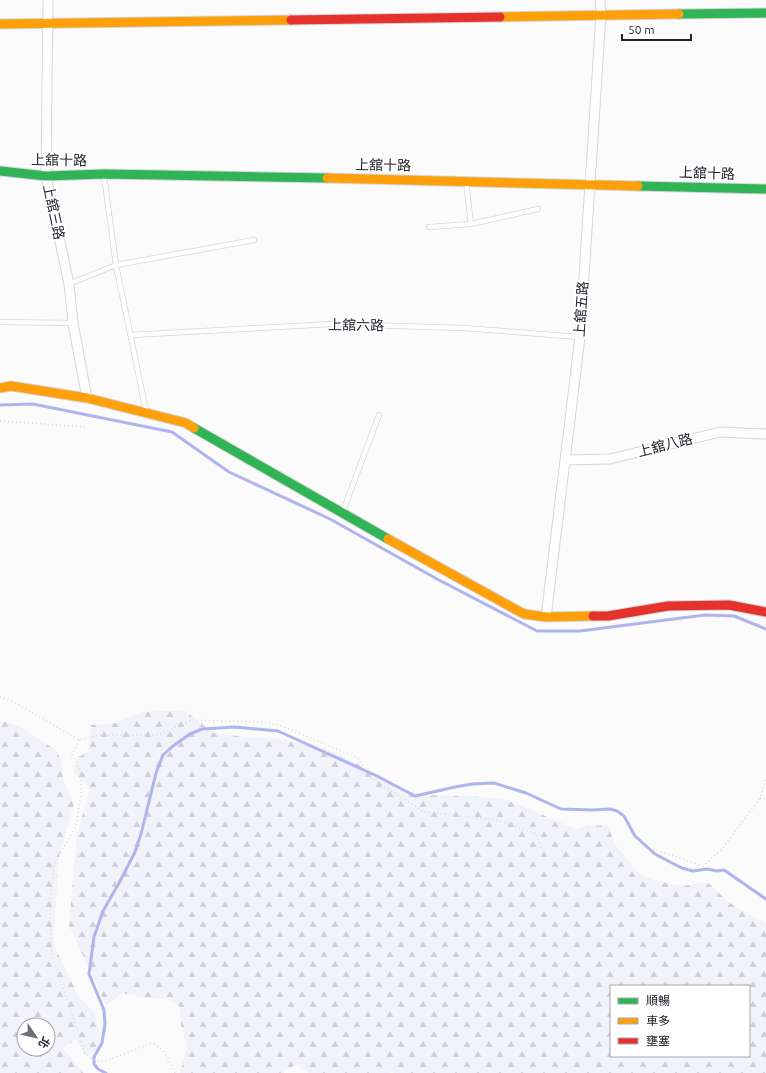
<svg xmlns="http://www.w3.org/2000/svg" width="766" height="1073" font-family="Ubuntu,'Noto Sans TC',sans-serif">
  <defs>
    <pattern id="forest-firs" width="22" height="20" patternUnits="userSpaceOnUse"><rect width="22" height="20" fill="#f1f2fa"/><path d="M5 1l3.5 6h-7zM16 11l3.5 6h-7z" fill="#cecfd7"/></pattern>
  </defs>
  <rect width="100%" height="100%" fill="#fbfbfb"/>
  <path fill="url(#forest-firs)" fill-rule="evenodd" d="M184,710L214,733L244,737L279,739L330,750L365,768L378,779L418,795L469,796L505,799L576,829L586,826L607,825L617,847L641,875L657,881L683,886L707,882L730,903L755,918L766,923V1073H393V1071L387,1073H309L297,1065L284,1070V1073H180L187,1047L181,1025L180,1007L167,999L146,998L122,993L106,1006L69,925L77,835L90,788L73,771L78,757L89,752L91,725L112,724L143,712ZM611,986H749V1056H611Z
    M0,720L20,727L56,750L61,760L63,779L74,804L59,856L53,943L79,997L94,1012L100,1034L99,1050L85,1056L76,1039L63,1048L84,1073H0ZM24,1025H48V1049H24Z"/>
  <g fill="none" stroke-linecap="round" stroke-linejoin="round">
    <path stroke="#afb4ef" stroke-width="3" d="M0,405L33,404L172,432L229,472L330,519L437,579L537,631H580L705,615L734,616L766,629
      M106,1073L98,1069L94,1064V1057L102,1043L105,1024L104,1010L89,974L94,937L103,911L119,883L135,852L141,834L156,773L163,755L173,746L190,734L202,729L235,727L278,731L377,776L415,796L455,787L472,784L494,783L526,793L561,809L593,810L610,809L617,811L624,816L635,836L655,854L670,862L682,868L693,871L707,869L717,871L724,870L766,899"/>
    <g stroke="#d4d6db" stroke-width="6">
      <path id="lane" d="M104,176L116,265L146,411
        M466,182L471,224
        M429,227L471,224L538,209
        M69,284L116,265L254,240
        M0,322L73,323
        M131,335L331,324L463,328L580,337
        M343,511L379,415"/>
    </g>
    <g stroke="#d4d6db" stroke-width="11">
      <path id="street" d="M48,0L46,176L69,284L73,323L87,398
        M565,460L610,459L720,432L766,434
        M546,617L580,337L601,15L600,0"/>
    </g>
    <g stroke="#d4d6db" stroke-width="11">
      <path id="fast" d="M679,14L766,13
        M0,171L46,176L104,174L327,178
        M638,186L766,189
        M194,428L388,539"/>
    </g>
    <g stroke="#d4d6db" stroke-width="11">
      <path id="slow" d="M500,17L679,14
        M0,24L291,20
        M327,178L638,186
        M0,388L11,386L87,398L186,423L194,428
        M388,539L524,614L546,617L593,616"/>
    </g>
    <g stroke="#d4d6db" stroke-width="11">
      <path id="jam" d="M291,20L500,17
        M593,616H608L668,606L729,605L766,612"/>
    </g>
    <path stroke="#d8d8d8" stroke-width="1.5" stroke-dasharray="1 3" stroke-linecap="butt" d="M0,421L87,427
      M0,697L14,702L79,740L98,735H158L192,720L259,722L279,725L358,758L367,775L424,812L497,820L537,834L541,849
      M79,740L72,755L81,772V792L76,826L54,864L50,910L52,956L85,1053L91,1059L103,1062L152,1043C164,1048 170,1061 175,1073
      M760,798L766,799
      M653,849L703,866L722,849L760,798L766,779"/>
    <use href="#lane" stroke="#fefefe" stroke-width="4.5"/>
    <use href="#street" stroke="#fefefe" stroke-width="9"/>
    <use href="#fast" stroke="#30b455" stroke-width="9"/>
    <use href="#slow" stroke="#ff9f0a" stroke-width="9"/>
    <use href="#jam" stroke="#e5322d" stroke-width="9"/>
  </g>
  <g text-anchor="middle" dominant-baseline="central" stroke-width="4" stroke-linejoin="round" paint-order="stroke">
    <g font-size="14" fill="#22242d" stroke="#fff">
      <text transform="translate(59 160) rotate(1)">上舘十路</text>
      <text transform="translate(383 165) rotate(1)">上舘十路</text>
      <text transform="translate(707 173) rotate(2)">上舘十路</text>
      <text transform="translate(54 212) rotate(78)">上舘三路</text>
      <text transform="translate(581 309) rotate(-86)">上舘五路</text>
      <text transform="translate(356 325) rotate(1)">上舘六路</text>
      <text transform="translate(665 445) rotate(-14)">上舘八路</text>
    </g>
  </g>
  <rect x="610" y="985" width="140" height="72" fill="#ffffff" stroke="#a7a7ab"/>
  <rect x="618" y="998" width="20" height="6" fill="#30b455" stroke="#a7a7ab"/>
  <text x="646" y="1005" font-size="12" fill="#22242d">順暢</text>
  <rect x="618" y="1018" width="20" height="6" fill="#ff9f0a" stroke="#a7a7ab"/>
  <text x="646" y="1025" font-size="12" fill="#22242d">車多</text>
  <rect x="618" y="1038" width="20" height="6" fill="#e5322d" stroke="#a7a7ab"/>
  <text x="646" y="1045" font-size="12" fill="#22242d">壅塞</text>
  <g transform="translate(36 1037) rotate(124)"><circle r="19" fill="#ffffff" stroke="#a7a7ab"/>
  <path d="M0-3L7 15L0 10L-7 15Z" fill="#6e6f75"/>
  <text y="-6" font-size="11" font-weight="bold" text-anchor="middle" fill="#22242d">北</text>
  </g>
  <path d="M622 34v6h69v-6" fill="none" stroke="#22242d" stroke-width="2"/>
  <text x="628" y="34" font-size="12" fill="#22242d" stroke="#ffffff" stroke-width="3" paint-order="stroke">50 m</text>
</svg>
